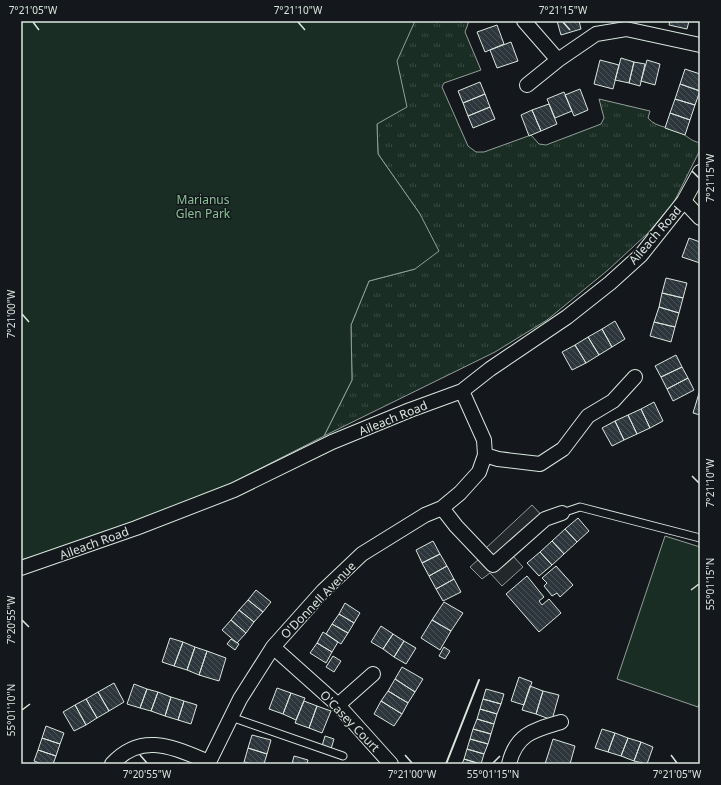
<svg xmlns="http://www.w3.org/2000/svg" width="721" height="785" font-family="'Noto Sans',sans-serif">
  <defs>
    <pattern id="grass-tufts" width="24" height="20" patternUnits="userSpaceOnUse"><rect width="24" height="20" fill="#1a2d24"/><path d="M3 7l-1-3M5 7V3M7 7l1-3M15 17l-1-3M17 17v-4M19 17l1-3" fill="none" stroke="#3b4b43"/></pattern>
    <pattern id="building-back-hatch" width="6" height="6" patternUnits="userSpaceOnUse"><rect width="6" height="6" fill="#2c363c"/><path d="M-1 5l2 2M0 0l6 6M5-1l2 2" fill="none" stroke="#4a5358"/></pattern>
  </defs>
  <rect width="100%" height="100%" fill="#14181c"/>
  <path fill="url(#grass-tufts)" stroke="#939e99" d="M263,21H469L465,32L481,70L444,83L442,87L468,146L476,152H484L531,135L539,144L546,145L601,124L604,118L599,99L650,111L648,118C657,129 672,126 683,134C691,139 690,140 700,143V150L673,204L647,234L608,270L547,320L495,352L324,436L352,380L351,325L369,281L415,269L420,214L378,154L377,124Z"/>
  <path fill="#1a2d24" stroke="#939e99" d="M21,21H415L397,61L407,107L377,124L378,154L420,214L439,251L415,269L369,281L351,325L352,380L324,436L230,484L135,525L21,560Z
    M665,536L700,547V702L698,707L617,679Z"/>
  <path fill="#24282b" stroke="#939e99" d="M532,505L549,523L513,556L523,567L502,586L490,573L482,579L470,567L488,551L486,548Z"/>
  <path fill="url(#building-back-hatch)" stroke="#d8e6dc" d="M557,21H579L581,29L561,35Z
    M670,21H689L687,29L669,25Z
    M497,25L504,44L485,52L477,32Z
    M511,42L518,61L497,68L490,50Z
    M621,58L634,62L629,83L615,80Z
    M600,60L619,65L613,89L594,84Z
    M647,60L660,64L655,85L641,81Z
    M634,62L645,64L640,86L629,83Z
    M685,69L700,74V91L680,84Z
    M480,82L485,94L463,103L458,91Z
    M680,84L700,91L695,105L675,99Z
    M580,89L588,110L574,116L565,95Z
    M564,92L572,111L555,118L547,99Z
    M485,94L490,107L468,116L463,103Z
    M675,99L695,105L690,120L670,113Z
    M549,104L557,124L541,131L532,110Z
    M490,107L495,119L473,128L468,116Z
    M532,110L541,131L529,136L521,115Z
    M670,113L690,120L685,135L665,128Z
    M689,238L700,242V263L682,257Z
    M666,278L687,283L683,298L662,293Z
    M662,293L683,298L679,313L659,307Z
    M659,307L679,313L675,327L654,322Z
    M615,321L625,339L612,347L602,329Z
    M654,322L675,327L671,342L650,336Z
    M602,329L612,347L599,355L588,337Z
    M588,337L599,355L586,363L575,345Z
    M575,345L586,363L572,370L562,352Z
    M676,355L682,367L661,377L655,366Z
    M682,367L688,378L667,389L661,377Z
    M688,378L694,390L673,401L667,389Z
    M700,390V415L693,413Z
    M654,402L663,421L650,428L641,409Z
    M641,409L650,428L637,434L628,415Z
    M628,415L637,434L624,440L615,421Z
    M615,421L624,440L612,446L602,428Z
    M578,518L589,531L577,542L565,529Z
    M565,529L577,542L564,554L552,541Z
    M433,541L440,554L422,563L416,550Z
    M552,541L564,554L552,565L540,552Z
    M540,552L552,565L539,576L527,563Z
    M440,554L447,566L429,576L422,563Z
    M447,566L454,579L436,589L429,576Z
    M556,566L573,585L560,597L557,593L552,596L544,586L547,583L542,578Z
    M527,576L544,597L539,601L542,605L549,599L561,613L539,632L506,594Z
    M454,579L461,592L443,601L436,589Z
    M256,590L271,602L263,612L248,600Z
    M248,600L263,612L254,622L239,610Z
    M444,602L463,613L451,631L432,620Z
    M345,603L360,613L354,623L339,614Z
    M239,610L254,622L246,633L231,620Z
    M339,614L354,623L348,633L332,624Z
    M231,620L246,633L237,643L222,630Z
    M432,620L451,631L440,650L421,638Z
    M332,624L348,633L341,644L326,634Z
    M381,626L393,634L383,649L371,642Z
    M323,632L338,642L332,652L317,643Z
    M393,634L404,641L394,657L383,649Z
    M170,638L183,642L174,666L162,662Z
    M231,639L239,644L235,650L227,644Z
    M404,641L416,648L406,664L394,657Z
    M183,642L195,647L187,670L174,666Z
    M317,643L332,652L326,663L310,653Z
    M195,647L207,651L199,675L187,670Z
    M444,647L450,651L445,659L439,656Z
    M207,651L226,658L219,681L199,675Z
    M333,656L341,661L334,672L326,667Z
    M402,667L423,679L415,692L395,679Z
    M519,677L532,682L524,705L511,701Z
    M395,679L415,692L408,703L388,691Z
    M114,683L124,702L109,711L98,692Z
    M134,684L147,689L140,708L127,704Z
    M530,686L543,691L536,714L522,710Z
    M277,688L291,693L283,714L269,709Z
    M147,689L158,692L151,711L140,708Z
    M486,689L504,694L501,704L483,699Z
    M388,691L408,703L402,714L381,701Z
    M543,691L559,695L552,720L536,714Z
    M98,692L109,711L97,718L86,699Z
    M158,692L171,697L165,716L151,711Z
    M291,693L305,698L296,720L283,714Z
    M171,697L184,701L178,720L165,716Z
    M86,699L97,718L86,725L75,705Z
    M483,699L501,704L497,714L480,709Z
    M184,701L197,705L191,724L178,720Z
    M304,701L317,706L309,728L295,723Z
    M381,701L402,714L394,726L374,714Z
    M75,705L86,725L74,731L63,712Z
    M317,706L331,711L322,733L309,728Z
    M480,709L497,714L494,724L477,719Z
    M477,719L494,724L491,734L473,729Z
    M46,726L64,733L60,744L42,738Z
    M473,729L491,734L488,744L470,739Z
    M602,729L615,733L608,752L595,748Z
    M615,733L628,738L621,756L608,752Z
    M252,735L271,740L267,754L248,748Z
    M325,736L334,739L331,749L322,746Z
    M42,738L60,744L56,756L38,750Z
    M628,738L641,742L634,761L621,756Z
    M470,739L488,744L484,754L467,749Z
    M553,739L575,746L570,764H545Z
    M641,742L653,747L647,764L634,761Z
    M248,748L267,754L264,764H253L244,762Z
    M467,749L484,754L481,764L464,759Z
    M38,750L56,756L53,764H42L34,761Z
    M294,756L308,760L307,764H292Z
    M464,759L480,764H462Z"/>
  <g fill="none" stroke-linecap="round" stroke-linejoin="round">
    <g stroke="#d8e6dc" stroke-width="9">
      <path id="lane" d="M562,513L580,507L700,538
        M231,717L343,756"/>
    </g>
    <g stroke="#d8e6dc" stroke-width="16">
      <path id="street" d="M524,21L558,60
        M527,85L558,60L596,34L626,29L700,45
        M684,201L700,218
        M485,455L498,459L540,464L563,449L588,416L613,401L635,377
        M442,508L456,526L493,565L545,519L562,513
        M21,568L136,528L234,490L332,442L410,410L462,391L490,369L567,317L610,283L641,255L684,201L700,172
        M273,647L338,705L391,764
        M338,705L373,674
        M112,764C142,731 174,748 209,762
        M208,764L240,699L273,647L323,591L362,554L425,515L442,508L460,493L479,472L485,455L484,440L462,391
        M509,764C516,734 534,730 561,722"/>
    </g>
    <use href="#lane" stroke="#14181c" stroke-width="7"/>
    <use href="#street" stroke="#14181c" stroke-width="14"/>
    <path stroke="#d8e6dc" stroke-width="2" d="M446,764L479,680"/>
  </g>
  <path fill="none" stroke="#d8e6dc" stroke-width="1.5" d="M33,22L39,30M298,22L305,30M563,22L570,30M692,171L699,178M22,314L29,322M692,476L699,483M691,590L699,584M22,620L29,627M22,710L30,704M140,755L147,763M405,755L412,763M671,755L677,763M493,763L500,756"/>
  <g text-anchor="middle" dominant-baseline="central" stroke-width="3" stroke-linejoin="round" paint-order="stroke">
    <g font-size="12" fill="#8ac095" stroke="#14181c">
      <text x="203" y="199">Marianus<tspan x="203" dy="14">Glen Park</tspan></text>
    </g>
    <g font-size="12" fill="#d8e6dc" stroke="#14181c">
      <text transform="translate(655 235) rotate(-49)">Aileach Road</text>
      <text transform="translate(393 418) rotate(-22)">Aileach Road</text>
      <text transform="translate(94 543) rotate(-20)">Aileach Road</text>
      <text transform="translate(318 600) rotate(-46)">O'Donnell Avenue</text>
      <text transform="translate(350 721) rotate(46)">O'Casey Court</text>
    </g>
  </g>
  <rect width="721" height="785" fill="none" stroke="#14181c" stroke-width="44"/>
  <rect x="22" y="22" width="677" height="741" fill="none" stroke="#d8e6dc" stroke-width="1.5"/>
  <g font-size="10" text-anchor="middle" fill="#d8e6dc">
    <text x="33" y="14">7°21'05"W</text>
    <text x="298" y="14">7°21'10"W</text>
    <text x="563" y="14">7°21'15"W</text>
    <text transform="translate(710 178) rotate(-90)" y="4">7°21'15"W</text>
    <text transform="translate(11 314) rotate(-90)" y="4">7°21'00"W</text>
    <text transform="translate(710 483) rotate(-90)" y="4">7°21'10"W</text>
    <text transform="translate(710 584) rotate(-90)" y="4">55°01'15"N</text>
    <text transform="translate(11 620) rotate(-90)" y="4">7°20'55"W</text>
    <text transform="translate(11 710) rotate(-90)" y="4">55°01'10"N</text>
    <text x="147" y="778">7°20'55"W</text>
    <text x="412" y="778">7°21'00"W</text>
    <text x="493" y="778">55°01'15"N</text>
    <text x="677" y="778">7°21'05"W</text>
  </g>
</svg>
